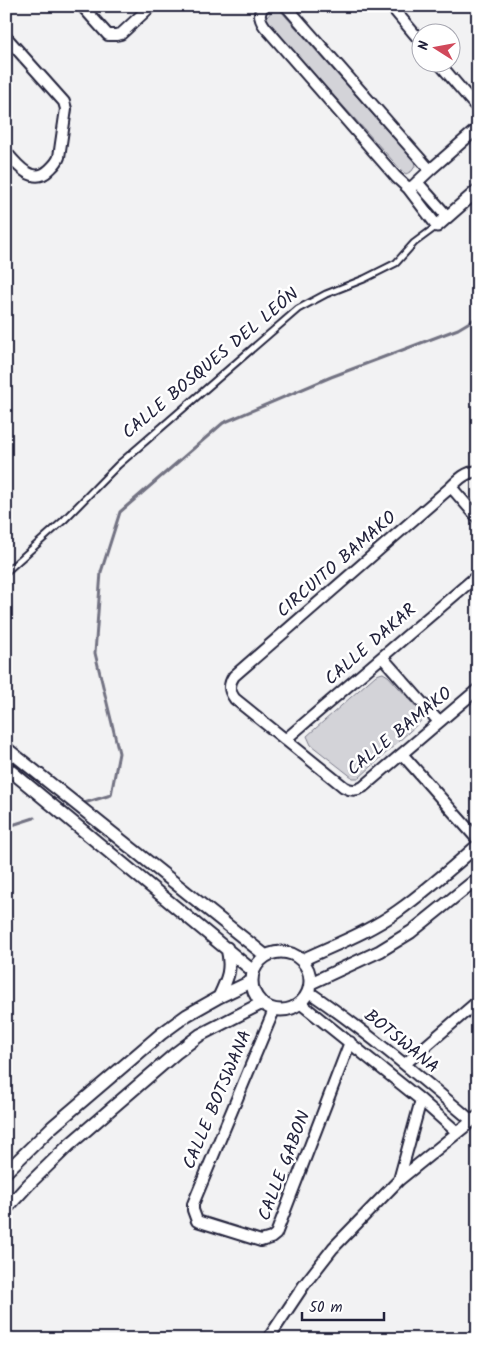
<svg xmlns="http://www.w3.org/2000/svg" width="484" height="1345" font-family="Kalam,sans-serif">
  <rect width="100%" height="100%" fill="#f2f2f3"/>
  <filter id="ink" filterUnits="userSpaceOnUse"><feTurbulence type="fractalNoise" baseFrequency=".02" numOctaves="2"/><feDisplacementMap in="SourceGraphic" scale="10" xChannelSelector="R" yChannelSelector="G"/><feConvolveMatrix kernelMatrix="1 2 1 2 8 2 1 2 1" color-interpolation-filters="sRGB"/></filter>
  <g filter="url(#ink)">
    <path fill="#d3d3d8" stroke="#7a7a8a" d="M279,9L414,161L415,166L412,171L406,174L402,171L270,25L266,18L273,10Z
      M383,673L388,676L420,711L422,720L359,778H353L311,745L307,736L376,675Z"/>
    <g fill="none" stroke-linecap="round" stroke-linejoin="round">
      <path stroke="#727282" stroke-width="3" d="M84,803L111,795L119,753L95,653L101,572L120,512L223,423L331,377L458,329L478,317
        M6,827L34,818"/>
      <g stroke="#22223b" stroke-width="9">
        <path id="service" d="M6,572L64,520L118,465L298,309L326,294L364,279L396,263L414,243L437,226"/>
      </g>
      <g stroke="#22223b" stroke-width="14">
        <path id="minor" d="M82,6L108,35H116L121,34L151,6
          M264,6C257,13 260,20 265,27L396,177L408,188L413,186L430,170L478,128
          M286,6L430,170
          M391,6L422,43
          M6,37L64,102L66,109L59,157C57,163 53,166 49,170C33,186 16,164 6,152
          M438,62L478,109
          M417,182L447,216
          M408,188L437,226
          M478,471C466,472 459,479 451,487L234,676C228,685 229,691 235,699L344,787C351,791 356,791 363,787L478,689
          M451,487L478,518
          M382,657L439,722
          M286,739L478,575
          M402,754L478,840
          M309,992C366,1031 419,1076 472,1121
          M300,1003L421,1100L457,1132
          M274,1010L193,1204V1210L197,1221L261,1241L271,1238L276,1234L350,1042
          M405,1064L478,1001
          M399,1180L421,1100
          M268,1339L304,1285L333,1248L399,1180L478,1116"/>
      </g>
      <g stroke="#22223b" stroke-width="15">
        <path id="tertiary" d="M437,226L478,190
          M6,748L266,956
          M6,767L253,971
          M252 981a29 29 0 1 1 58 0a29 29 0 1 1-58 0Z
          M302,960C334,945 369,932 398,911C426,891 452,868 478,845
          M311,983L380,951L411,932L478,878
          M219,997C228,978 232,969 227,948
          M6,1172L52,1127L161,1034L187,1015L219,997L252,981
          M6,1209L28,1185L69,1145L176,1053L200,1035L262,1003"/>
      </g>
      <use href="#service" stroke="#fff" stroke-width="5"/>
      <use href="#minor" stroke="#fff" stroke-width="10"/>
      <use href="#tertiary" stroke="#fff" stroke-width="11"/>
    </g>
  </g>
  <g text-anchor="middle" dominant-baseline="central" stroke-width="5" stroke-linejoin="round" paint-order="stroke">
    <g font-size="18" fill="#22223b" stroke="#fff">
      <text transform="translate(211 364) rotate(-40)">CALLE BOSQUES DEL LEÓN</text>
      <text transform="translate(337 565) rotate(-41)">CIRCUITO BAMAKO</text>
      <text transform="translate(371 645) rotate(-41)">CALLE DAKAR</text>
      <text transform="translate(400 732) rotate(-39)">CALLE BAMAKO</text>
      <text transform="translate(401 1042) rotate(39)">BOTSWANA</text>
      <text transform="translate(218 1100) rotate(-67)">CALLE BOTSWANA</text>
      <text transform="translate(285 1166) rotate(-69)">CALLE GABON</text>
    </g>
  </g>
  <rect width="484" height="1345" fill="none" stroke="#fff" stroke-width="25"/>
  <rect x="12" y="12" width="459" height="1320" fill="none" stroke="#22223b" stroke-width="2" filter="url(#ink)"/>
  <g transform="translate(436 48) rotate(281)"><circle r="24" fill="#ffffff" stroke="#a7a7b1"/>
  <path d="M0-4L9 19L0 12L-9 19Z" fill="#d1495b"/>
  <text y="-8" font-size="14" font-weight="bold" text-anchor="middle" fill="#22223b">N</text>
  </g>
  <path d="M302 1312v8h82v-8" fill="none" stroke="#22223b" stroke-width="2.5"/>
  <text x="309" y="1312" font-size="15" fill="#22223b" stroke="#ffffff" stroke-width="4" paint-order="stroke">50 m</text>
</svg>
